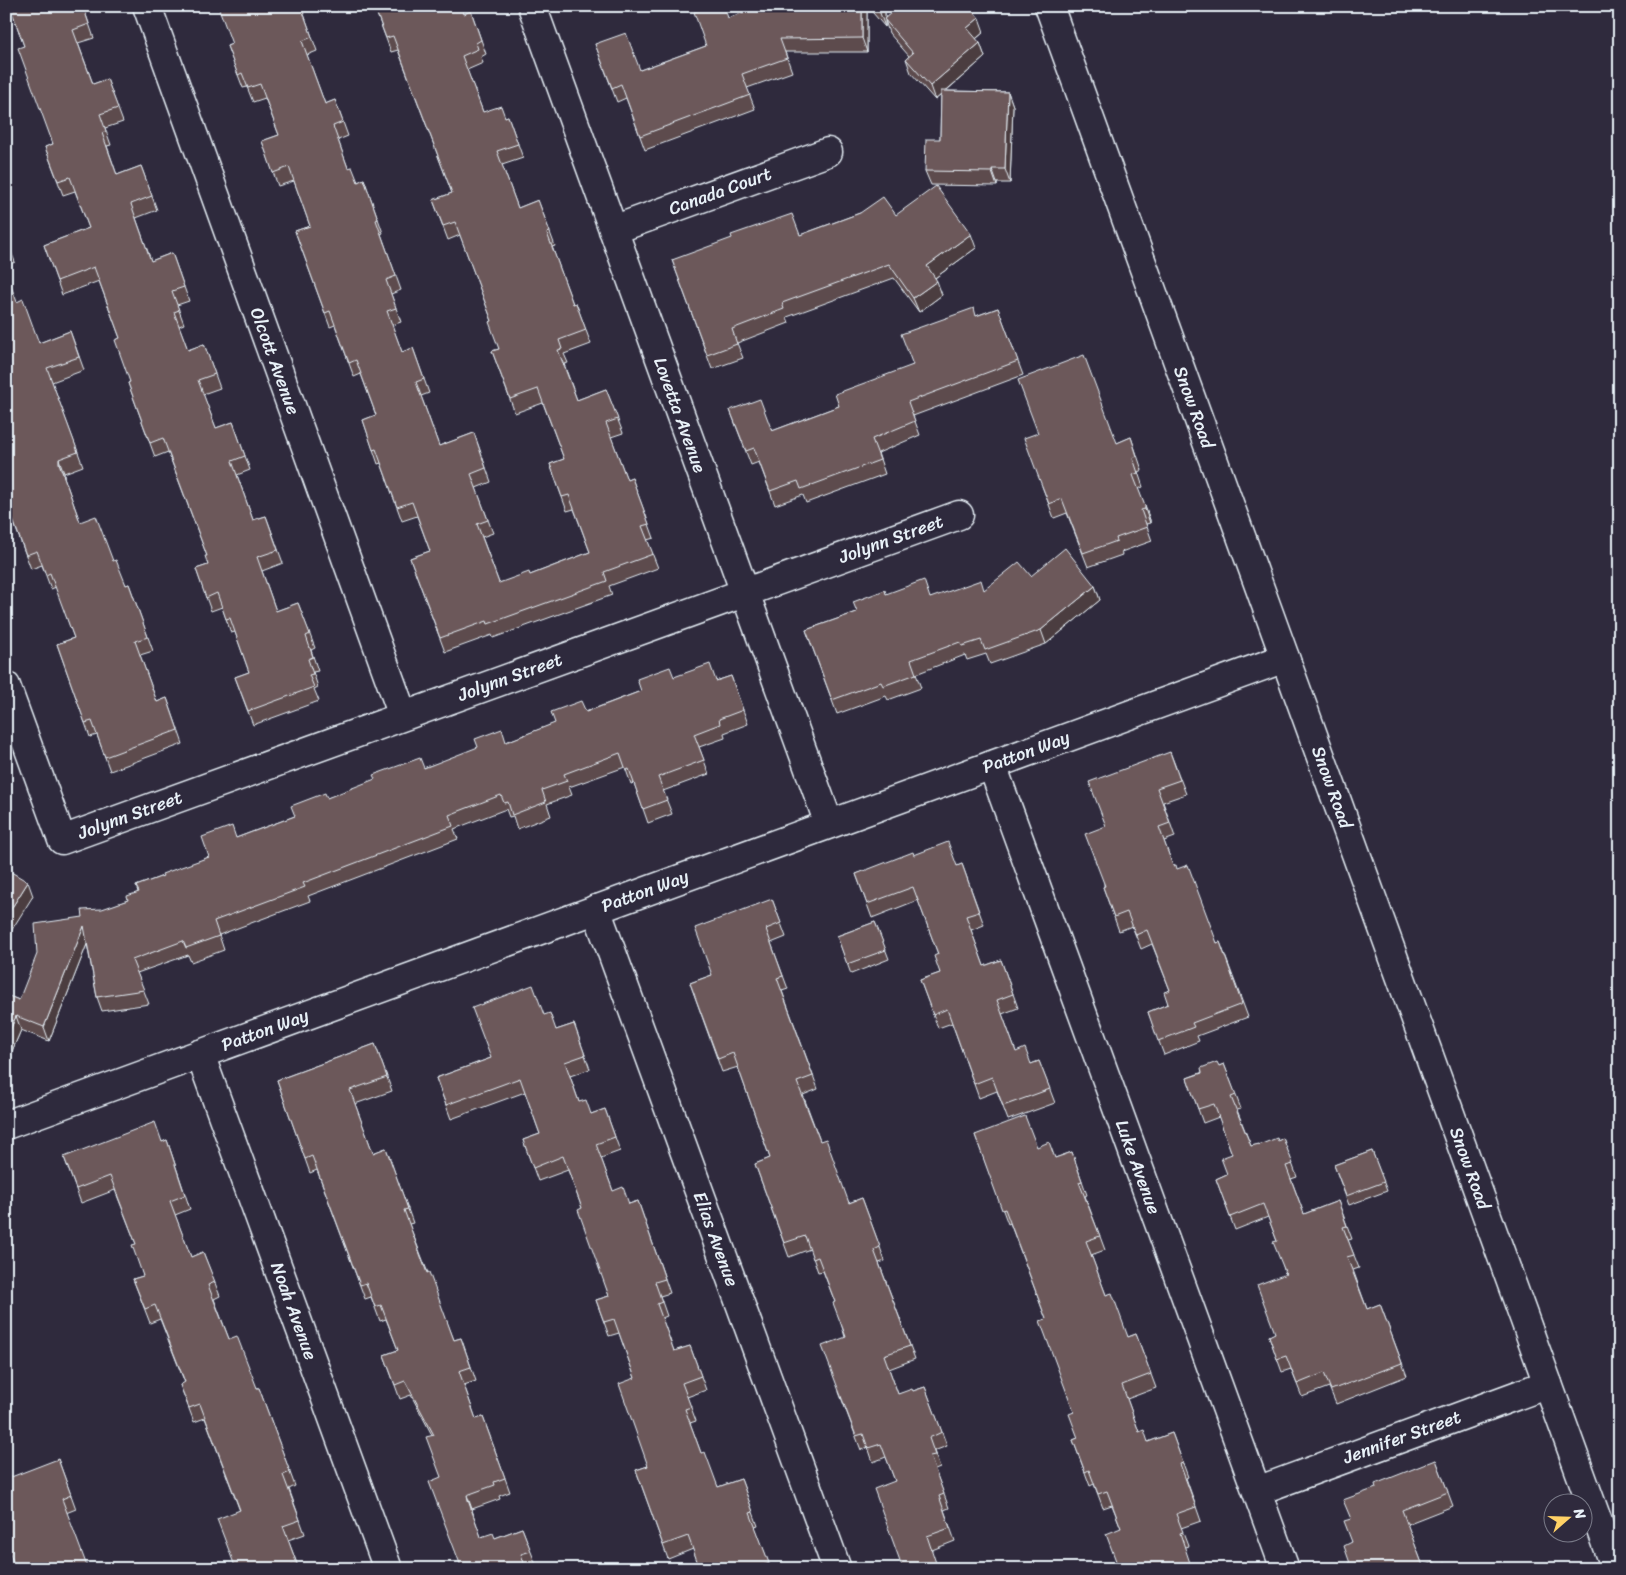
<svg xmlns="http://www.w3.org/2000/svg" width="1626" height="1575" font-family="Sriracha,sans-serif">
  <rect width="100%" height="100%" fill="#2f2a3d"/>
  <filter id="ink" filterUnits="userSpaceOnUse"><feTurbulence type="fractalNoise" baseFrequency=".02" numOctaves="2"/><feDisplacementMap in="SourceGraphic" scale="10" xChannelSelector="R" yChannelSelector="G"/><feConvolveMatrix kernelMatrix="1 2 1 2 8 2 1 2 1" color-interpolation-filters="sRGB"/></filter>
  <g filter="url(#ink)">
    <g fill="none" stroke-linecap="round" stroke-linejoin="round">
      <g stroke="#e8f1f8" stroke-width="31">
        <path id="minor" d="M147,6L403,716
          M532,6L829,824
          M613,230L828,152
          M6,686L62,840L959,515
          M992,765L1285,1569
          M596,909L837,1569
          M200,1054L388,1569
          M1257,1491L1548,1384"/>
      </g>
      <g stroke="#e8f1f8" stroke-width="31">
        <path id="tertiary" d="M6,1125L1285,658"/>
      </g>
      <g stroke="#e8f1f8" stroke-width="31">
        <path id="secondary" d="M1049,6L1615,1569"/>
      </g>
      <use href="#minor" stroke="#2f2a3d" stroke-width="28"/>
      <use href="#tertiary" stroke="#2f2a3d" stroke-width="28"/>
      <use href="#secondary" stroke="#2f2a3d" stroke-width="28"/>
    </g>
    <path fill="#5d4c4d" stroke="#e8f1f8" d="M6,6H83L94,38L78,43L93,84L107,79L123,122L105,128L111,145L107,146L117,175L141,166L157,210L136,218L151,261L172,253L189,301L177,305L184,324L179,326L188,350L204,344L220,388L203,394L216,428L233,422L250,470L237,475L253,520L266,516L283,563L262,571L276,611L298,603L315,648L311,650L318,671L313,672L318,687L314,689L319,701L253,725L235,677L249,672L235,632L231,633L222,607L211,611L196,569L208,565L207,556L168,452L155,457L128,383L130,382L120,338L99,281L62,295L44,245L89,228L75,191L63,195L45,147L53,144L24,46L13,15L6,18Z
      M301,6L317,51L307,55L325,104L335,100L348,136L338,140L348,168L358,182L364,179L383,233L381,234L401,290L391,294L401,322L392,325L402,352L413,348L429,393L421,396L439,446L474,433L491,482L476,488L493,533L482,537L499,583L530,575L590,552L574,509L567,511L550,464L564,459L543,403L515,413L492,351L499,349L492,321L460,235L448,240L433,200L452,193L398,50L391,52L374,6L464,14L471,11L486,54L481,57L483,63L467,70L483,112L505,117L508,116L523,158L502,165L518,208L538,200L555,246L552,247L573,304L576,303L591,344L564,354L568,363L564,364L577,400L606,389L623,433L611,437L627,480L632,478L654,538L647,540L658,568L609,586L612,595L493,638L492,635L445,652L410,558L430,551L417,516L402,521L381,463L378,464L363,420L376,415L361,374L354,377L335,325L330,327L295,231L310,226L294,181L278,186L262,141L279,135L265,98L253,102L247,87L243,88L227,46L232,44Z
      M761,6H885V18L984,32L976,39L980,43L985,57L946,91L1008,92L1013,106L1010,183H997V186L931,185L925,171L940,139L941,95L935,100L911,73L906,59L909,56L889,33L885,20V27L867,6V52H785L792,72L747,88L755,109L645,150L626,98L617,102L595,44L640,70L706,46L728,18Z
      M860,213L896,215L976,248L935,278L942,295L919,312L894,278L787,317L789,323L737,343L743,358L712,369L672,260L800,235Z
      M6,238L15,262L6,266Z
      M17,302L39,343L70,331L84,370L52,382L83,466L64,473V477L80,522L113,561L126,585L129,584L153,651L140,655L157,702L167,698L183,744L110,771L97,735L90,737L57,644L74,638L56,587L51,589L42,565L31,569L6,502Z
      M998,308L1023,375L913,416L920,435L878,453L885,474L806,503L803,495L775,505L759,462L751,465L730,410L772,431L839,406L913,365L976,316Z
      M1131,437L1142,470L1138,472L1143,487L1138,489L1150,520V523L1146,524L1152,541L1121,552L1122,555L1088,567L1067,513L1054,518L1042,486L1117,443Z
      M1031,576L1095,586L1100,600L1046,644L990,664L986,654L967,660L965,655L916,674L921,688L888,700L886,696L837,714L806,630L857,612L886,594L930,598L984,590Z
      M731,676L748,724L724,733L725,738L699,747L709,774L663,791L672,814L648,823L634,783L631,784L625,767L569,787L572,795L547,804L551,816L517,829L513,816L509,817L506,809L454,829L458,839L308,896L310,901L219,935L224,950L191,962L188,955L137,973L149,1004L102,1011L97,997L87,944L49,1041L21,1030L6,1065V995L19,1000L83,917L128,900L138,892L136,886L163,876L209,857L236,838L295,816L327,798L506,742L641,691L674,677L716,681Z
      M1170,752L1186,794L1163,802L1175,837L1164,841L1173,866L1177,869L1217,943L1220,942L1248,1017L1197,1036L1199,1041L1164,1055L1148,1012L1168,1004L1170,990L1152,944L1141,949L1132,926L1119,931L1103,887L1104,886L1106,826Z
      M914,855L957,866L962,864L984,925L971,930L984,966L1001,960L1018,1008L1002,1014L1016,1052L1031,1064L1039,1061L1055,1103L1008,1120L997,1091L979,1098L952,1023L938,1028L920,980L940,973L938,954L918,900L872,918L856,874Z
      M772,899L786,937L771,943L788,989L782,991L818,1089L803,1095L820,1141L849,1203L862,1198L885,1261L879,1263L915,1359L889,1369L898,1394L913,1391L925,1387L947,1446L934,1451L940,1468L935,1470L949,1508L944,1510L955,1541L932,1550L895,1481L886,1457L873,1462L868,1447L861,1450L839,1392L845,1337L835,1302L823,1271L818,1272L810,1249L789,1257L755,1164L770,1158L738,1067L722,1072L690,983L712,975Z
      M875,922L889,959L851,974L837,936Z
      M544,1015L556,1030L574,1024L590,1069L570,1076L579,1102L591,1114L605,1109L620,1151L601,1158L613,1191L629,1204L638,1201L670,1293L660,1296L667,1316L662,1318L674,1351L690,1346L706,1390L687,1397L696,1421L690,1423L701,1453L718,1487L741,1479L758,1526L755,1527L771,1569H700L693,1549L668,1559L636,1470L648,1466L635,1378L619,1333L609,1336L596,1300L609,1296L582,1208L568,1170L538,1181L523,1140L540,1134L525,1092L451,1119L436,1078L491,1058Z
      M375,1044L392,1091L355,1104L373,1153L386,1148L413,1223L409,1224L454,1340L461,1338L476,1381L464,1385L476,1419L483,1417L510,1492L499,1496L500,1499L472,1509L473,1514L481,1537L495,1538L522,1528L536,1565L526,1568L462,1569L432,1435L411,1395L400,1399L384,1355L398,1350L386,1319L380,1321L371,1297L365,1299L317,1170L310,1173L277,1080Z
      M1224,1064L1241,1109L1237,1110L1251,1146L1278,1141L1283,1138L1297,1177L1291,1179L1304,1214L1338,1201L1352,1239L1348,1240L1359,1268L1353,1270L1367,1309L1380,1304L1407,1376L1336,1404L1329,1387L1302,1397L1291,1369L1282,1372L1269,1336L1275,1334L1285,1274L1277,1241L1268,1217L1235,1230L1216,1179L1227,1174L1232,1154L1219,1117L1203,1123L1187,1078Z
      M975,1135L1037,1147L1055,1158L1072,1152L1087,1195L1085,1196L1105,1250L1091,1255L1106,1295L1128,1337L1136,1334L1156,1388L1127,1399L1139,1432L1148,1442L1172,1433L1188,1477L1186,1478L1201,1521L1181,1528L1188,1546L1185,1547L1121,1528L1112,1505L1103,1508L1094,1484L1090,1486L1073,1440L1078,1438L1074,1412L1046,1319L1010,1223L1008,1224Z
      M167,1140L190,1209L175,1215L191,1257L203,1252L220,1296L214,1299L229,1339L257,1388H259L295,1486L289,1489L305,1534L288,1540L299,1569H235L240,1511L205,1418L194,1422L180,1385L185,1383L160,1319L150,1323L133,1279L143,1276L136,1244L115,1190L81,1203L64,1157L162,1142Z
      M1372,1151L1387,1191L1349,1205L1334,1165Z
      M58,1459L76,1509L8,1536Z
      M1436,1460L1453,1506L1407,1524L1423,1566L1436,1567L1447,1569H1352V1542L1350,1519Z"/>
    <path fill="#4c3e3f" stroke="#e8f1f8" d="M862,6H867V52L862,38Z
      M880,6H885V27L880,13Z
      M979,18L984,32L972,42L967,28Z
      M980,43L985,57L935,100L930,86Z
      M1008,92L1013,106L1010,183L1005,169Z
      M992,169L997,183V186L992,172Z
      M971,234L976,248L932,280L927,266Z
      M937,281L942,295L919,312L913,298Z
      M59,459L64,473V477L59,463Z
      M1145,506L1150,520V523L1145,509Z
      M1095,586L1100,600L1046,644L1041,630Z
      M28,882L33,896L6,939V917Z
      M84,926L89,939L49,1041L44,1027Z
      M16,1016L21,1030L6,1065V1040Z
      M467,1495L472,1509L473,1514L468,1500Z"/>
    <path fill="#6c585a" stroke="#e8f1f8" d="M10,6H83L89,24L73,30L93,84L107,79L118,108L100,114L106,131L102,133L117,175L141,166L152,196L131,204L151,261L172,253L184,287L172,291L179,310L174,312L188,350L204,344L215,374L198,380L216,428L233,422L245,456L232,461L253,520L266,516L278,550L257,557L276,611L298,603L310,634L306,636L313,657L308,659L313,674L309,675L314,687L248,711L235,677L249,672L230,618L226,619L217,593L206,598L196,569L208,565L205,556H207L163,438L150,443L128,383L130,382L115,340L120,338L94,267L57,281L44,245L89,228L70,177L58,181L45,147L53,144L18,48L24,46Z
      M218,6H301L312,37L302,41L325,104L335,100L343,122L333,126L348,168L352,167L358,182L364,179L378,219L376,220L396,276L386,280L396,308L387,311L402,352L413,348L424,379L416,382L439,446L474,433L486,468L471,474L488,520L477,524L499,583L529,572L530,575L590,552L569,495L562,497L550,464L564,459L538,389L510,399L492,351L499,349L489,322L492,321L455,222L443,226L433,200L452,193L393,36L386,38L374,6H461L464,14L471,11L481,40L476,43L478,49L462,56L483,112L501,106L505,117L508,116L518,144L497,151L518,208L538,200L550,232L547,233L573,304L576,303L586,330L559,340L562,349L558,350L577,400L606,389L618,419L606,423L627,480L632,478L649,524L642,526L653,554L604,572L607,581L488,624L487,621L440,638L410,558L430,551L412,502L397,507L376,449L373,450L363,420L376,415L356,360L349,363L330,311L325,313L295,231L310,226L289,167L273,173L262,141L279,135L260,84L248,88L242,73L238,75L227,46L232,44Z
      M710,6H724L728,18L761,6H862V38L780,39L787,58L742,74L750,95L640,136L621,84L612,88L595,44L626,33L640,70L706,46L694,12Z
      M874,6H880V13Z
      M899,6H969L979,18L967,28L980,43L930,86L906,59L913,53L884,19Z
      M941,91L1008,92L1005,169H992V172L925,171L926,139H940Z
      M936,186L971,234L927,266L937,281L913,298L889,264L782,303L784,309L732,329L737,344L707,355L672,260L732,238L731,235L792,214L800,235L860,213L883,197L896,215Z
      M6,238L10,248L6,250Z
      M6,273L17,302L23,299L39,343L70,331L79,357L47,368L78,452L59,459V463L80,522L96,516L113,561L116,560L126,585L129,584L148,637L135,641L157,702L167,698L178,730L105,757L92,721L85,723L57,644L74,638L50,573L46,575L37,551L26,555L6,501Z
      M974,308L976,316L998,308L1018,361L908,402L915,421L872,439L880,460L801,489L798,481L770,491L754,448L746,451L730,410L760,399L772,431L839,406L835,394L913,365L901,334Z
      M1084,355L1117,443L1131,437L1137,456L1133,458L1138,473L1133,475L1145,506V509L1141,510L1147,527L1116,538L1117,541L1083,553L1062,499L1049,504L1037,473L1024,438L1038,433L1018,380Z
      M1065,548L1095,586L1041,630L985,650L981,640L962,646L960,642L911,660L916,674L883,686L881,682L832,700L806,630L857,612L853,602L885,590L886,594L924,580L930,598L981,580L984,590L1019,562L1031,576Z
      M710,664L716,681L731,676L743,710L719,719L720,724L694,734L704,760L658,777L667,800L643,809L629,769L626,770L620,753L564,774L567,781L542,790L546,802L512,815L508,802L504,803L501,795L449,815L453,826L303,883L305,887L214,921L219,936L186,948L183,941L132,960L144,990L97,997L84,926L44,1027L16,1016L6,1040V995L19,1000L37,954L35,924L83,917L82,910L102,909L128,900L127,896L139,892L136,886L163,876L162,874L209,857L202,837L232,826L236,838L295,816L291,806L325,793L327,798L375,779L373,775L420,758L424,768L478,747L475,739L502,729L506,742L555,723L551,712L581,701L586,712L641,691L637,679L670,667L674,677Z
      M1170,752L1180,780L1157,788L1170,823L1159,827L1173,866L1176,865L1177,869L1188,865L1217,943L1220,942L1242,1004L1192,1023L1194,1027L1158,1041L1148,1012L1168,1004L1164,992L1170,990L1147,930L1136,935L1127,912L1114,917L1103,887L1105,886L1085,834L1106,826L1089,782Z
      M948,842L957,866L962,864L979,912L966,916L984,966L1001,960L1013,994L997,1000L1016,1052L1025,1048L1031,1064L1039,1061L1050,1089L1003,1106L992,1077L974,1084L947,1009L933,1015L920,980L940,973L934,956L938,954L913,887L867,904L856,874L913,852L914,855Z
      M6,869L28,882L6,917Z
      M772,899L781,923L766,929L783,976L777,978L813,1076L797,1082L820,1141L826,1139L849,1203L862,1198L880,1247L874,1250L910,1346L884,1355L898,1394L912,1389L913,1391L925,1387L942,1432L929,1438L935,1455L930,1456L944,1494L939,1496L950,1528L927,1536L938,1569H903L874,1489L895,1481L881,1444L868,1448L863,1434L856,1436L822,1346L846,1337L833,1303L835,1302L818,1257L813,1259L805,1236L784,1243L755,1164L770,1158L733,1053L718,1059L690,983L712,975L695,928Z
      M875,922L886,950L847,964L837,936Z
      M533,985L544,1015L550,1013L556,1030L574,1024L585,1055L565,1062L579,1102L586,1100L591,1114L605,1109L615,1137L596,1144L613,1191L623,1187L629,1204L638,1201L665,1279L655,1282L662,1302L657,1304L674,1351L690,1346L701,1376L682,1383L691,1407L685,1409L701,1453L705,1452L718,1487L741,1479L753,1512L750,1513L769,1563L760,1567L761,1569H700L688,1536L663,1545L636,1470L648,1466L619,1384L635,1378L614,1319L604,1322L596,1300L609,1296L578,1210L582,1208L563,1156L533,1168L523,1140L540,1134L520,1078L446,1105L436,1078L491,1058L472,1008Z
      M375,1044L387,1077L350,1090L373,1153L386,1148L408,1209L404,1210L427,1273L429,1272L454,1340L461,1338L471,1367L459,1371L476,1419L483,1417L505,1478L494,1482L495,1485L467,1495L468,1500L481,1537L493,1533L495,1538L522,1528L531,1551L521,1554L526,1569H462L429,1482L441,1477L426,1437L434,1435L405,1381L395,1385L384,1355L398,1350L381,1305L375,1307L366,1283L360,1285L312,1156L305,1159L277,1080Z
      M1217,1062L1219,1066L1224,1064L1236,1095L1231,1097L1251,1146L1259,1144V1145L1277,1138L1278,1141L1283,1138L1293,1164L1286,1166L1304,1214L1338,1201L1347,1226L1343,1227L1354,1255L1347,1257L1367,1309L1380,1304L1402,1363L1331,1390L1324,1373L1297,1384L1286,1356L1277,1359L1269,1336L1275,1333L1257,1285L1286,1274L1273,1242L1277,1241L1263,1204L1230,1217L1216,1179L1227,1174L1221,1158L1232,1154L1214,1104L1198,1109L1187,1078L1202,1073L1201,1068Z
      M1025,1116L1037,1147L1049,1142L1055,1158L1072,1152L1082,1181L1079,1182L1100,1236L1086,1241L1106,1295L1112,1293L1128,1337L1136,1334L1151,1374L1122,1385L1139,1432L1144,1430L1148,1442L1172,1433L1183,1463L1180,1464L1196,1507L1176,1514L1183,1532L1180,1533L1192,1569H1119L1106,1534L1121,1528L1107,1491L1098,1494L1089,1470L1085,1472L1073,1440L1078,1438L1069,1414L1074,1412L1040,1321L1046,1319L1005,1209L1002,1210L975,1135Z
      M155,1122L162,1142L167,1140L185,1195L170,1201L191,1257L203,1252L215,1282L208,1285L229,1339L237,1336L257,1388H259L290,1472L283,1475L300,1520L283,1526L297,1564L291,1566L292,1569H236L217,1519L240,1510L200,1404L189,1408L180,1385L185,1382L155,1305L145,1309L133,1279L143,1276L132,1245L136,1244L110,1176L76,1189L64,1157Z
      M1372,1151L1384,1182L1346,1196L1334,1165Z
      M58,1459L71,1495L62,1499L88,1569H16L6,1544V1537L9,1536L6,1529V1479Z
      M1436,1460L1448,1492L1402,1510L1423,1566L1435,1562L1436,1567L1445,1563L1447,1569H1352L1344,1546L1352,1542L1344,1521L1351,1519L1343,1500L1376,1488L1375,1484Z"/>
  </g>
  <g text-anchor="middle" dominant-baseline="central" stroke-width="4" stroke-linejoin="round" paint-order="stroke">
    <g font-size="18" fill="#e8f1f8" stroke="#2f2a3d">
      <text transform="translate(720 191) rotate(-20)">Canada Court</text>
      <text transform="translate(275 361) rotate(70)">Olcott Avenue</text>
      <text transform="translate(1194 407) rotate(70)">Snow Road</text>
      <text transform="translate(680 415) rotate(70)">Lovetta Avenue</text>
      <text transform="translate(891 539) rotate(-20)">Jolynn Street</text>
      <text transform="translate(510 677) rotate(-20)">Jolynn Street</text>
      <text transform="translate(1026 752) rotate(-20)">Patton Way</text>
      <text transform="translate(1332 787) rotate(70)">Snow Road</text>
      <text transform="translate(130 815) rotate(-20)">Jolynn Street</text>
      <text transform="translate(645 891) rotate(-20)">Patton Way</text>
      <text transform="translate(265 1030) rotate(-20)">Patton Way</text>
      <text transform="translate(1138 1167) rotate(70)">Luke Avenue</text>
      <text transform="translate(1470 1168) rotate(70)">Snow Road</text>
      <text transform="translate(716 1239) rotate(70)">Elias Avenue</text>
      <text transform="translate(294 1311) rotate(70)">Noah Avenue</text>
      <text transform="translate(1402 1437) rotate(-20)">Jennifer Street</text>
    </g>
  </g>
  <rect width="1626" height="1575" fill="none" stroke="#2f2a3d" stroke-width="25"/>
  <rect x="12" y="12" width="1601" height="1550" fill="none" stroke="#e8f1f8" stroke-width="2" filter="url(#ink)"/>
  <g transform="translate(1568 1518) rotate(70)"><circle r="24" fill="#2f2a3d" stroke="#797a88"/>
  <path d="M0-4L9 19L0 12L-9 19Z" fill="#ffd166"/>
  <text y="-8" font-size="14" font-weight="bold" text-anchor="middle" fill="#e8f1f8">N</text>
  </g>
</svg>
